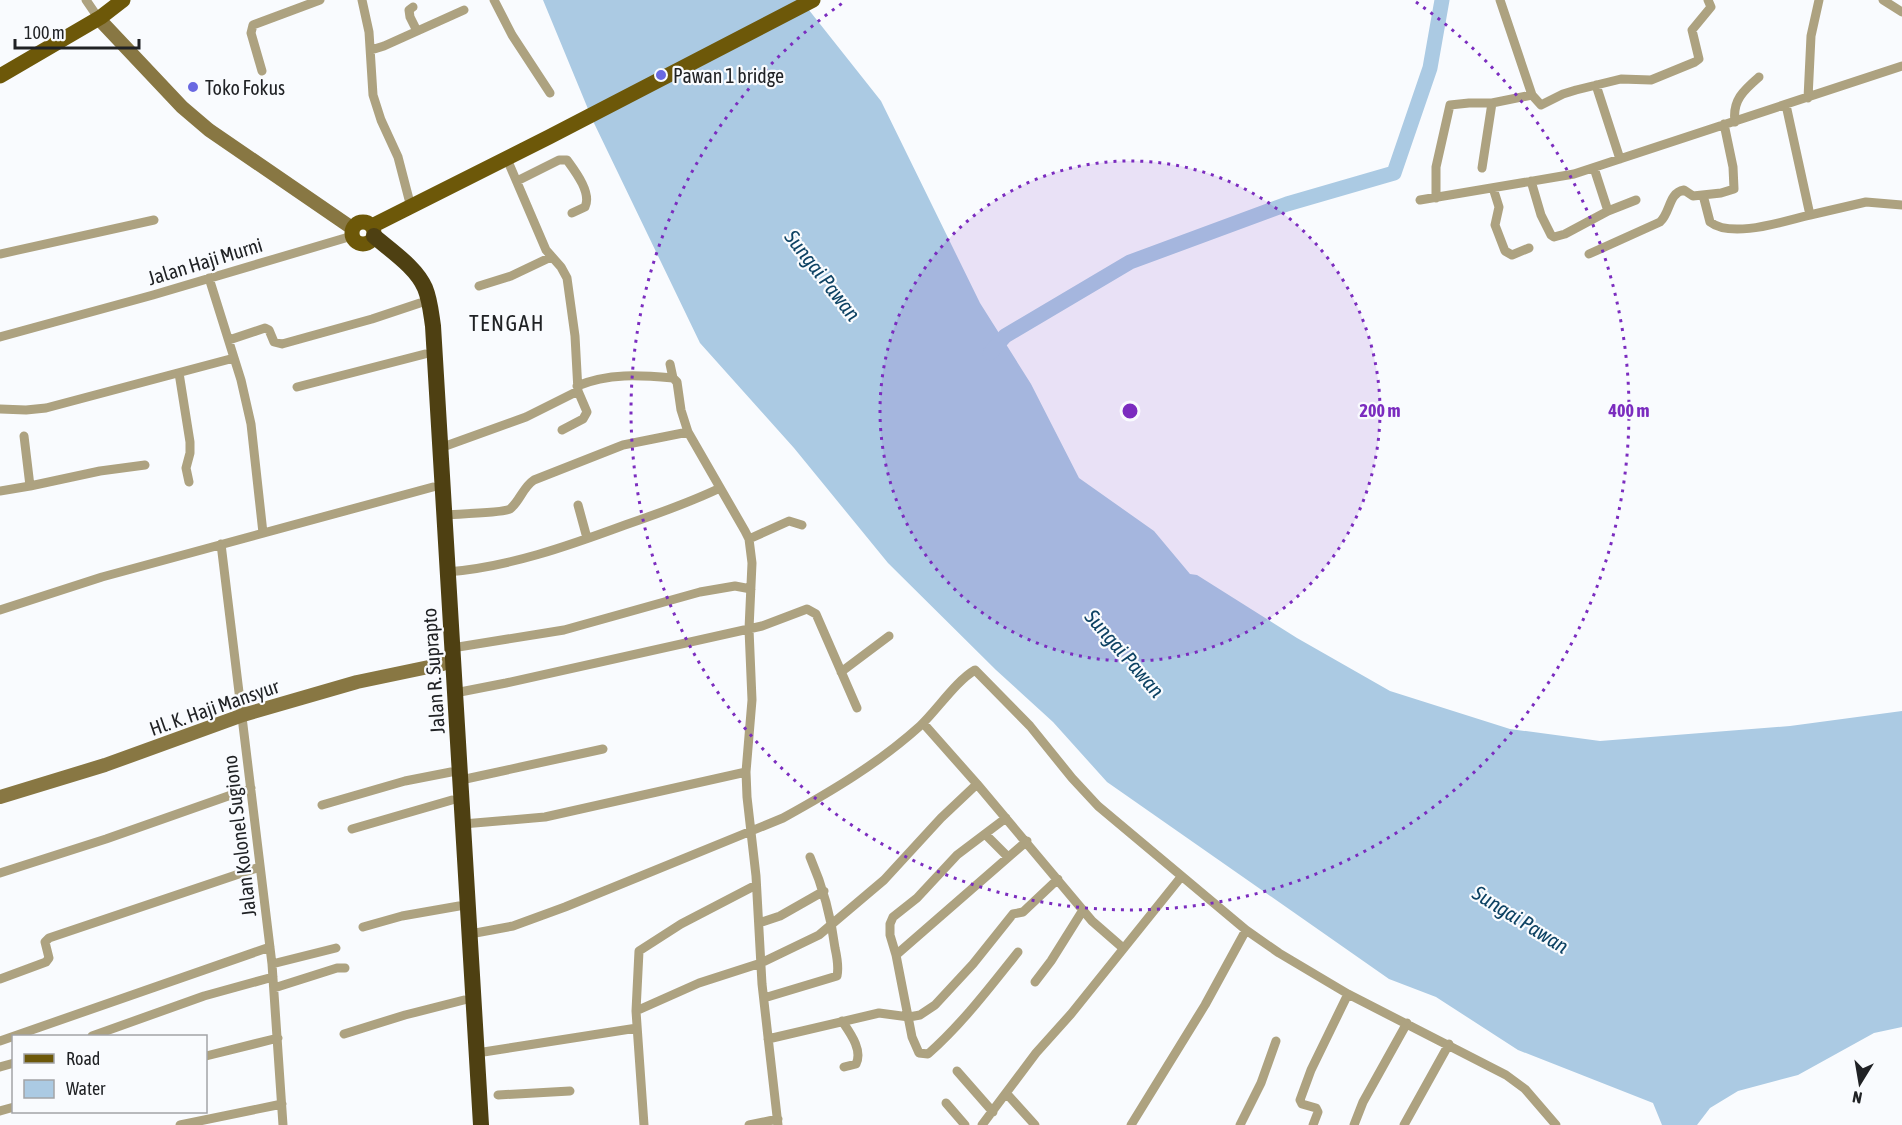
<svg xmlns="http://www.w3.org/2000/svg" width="1902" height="1125" font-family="'Asap Condensed',sans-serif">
  <rect width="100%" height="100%" fill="#f9fbfe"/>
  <path fill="#abcae3" d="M543,0H801L881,101L980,303L1031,384L1079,478L1154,531L1190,574L1197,575L1297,638L1390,691L1510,729L1600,741L1790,726L1902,711V1027L1874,1033L1798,1075L1738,1091L1710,1108L1697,1125H1662L1653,1103L1518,1050L1436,997L1389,979L1107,782L1053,722L996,670L888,563L794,448L700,343L593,121Z"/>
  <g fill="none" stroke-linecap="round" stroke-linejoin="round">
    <path stroke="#abcae3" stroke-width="15" d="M990,353L1005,336L1130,262L1287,204L1394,173L1430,68L1442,0"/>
    <path stroke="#ada280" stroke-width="9" d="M86,0L99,19
      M362,0L369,32L373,95L381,120L398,157L411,207
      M494,0L512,35L550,93
      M1500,0L1532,95
      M1883,0L1902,12
      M413,7L409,10L410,17L417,31
      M371,50L384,46L464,10
      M262,71L251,33L253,25L320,0
      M1596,85L1620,159
      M1808,98L1811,36L1819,0
      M1786,105L1810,215L1866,202L1902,205
      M1735,122C1732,100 1744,90 1759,77
      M507,159L546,250L561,267L567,278L575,336L578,391L587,412L583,419L562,430
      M1482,168L1492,103
      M1594,168L1608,211
      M517,181L559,160H567C575,171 592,193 585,207L572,213
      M1531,181L1541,215L1551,235L1554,237L1565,234L1608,211L1636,200
      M1493,188L1499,207L1495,225L1505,251L1512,255L1529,248
      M1703,195L1710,222C1732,239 1784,221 1810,215
      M1436,198V167L1450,105L1469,103H1492L1532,95L1541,105L1563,94L1576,90L1621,79L1651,80L1695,62L1699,59L1692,30L1711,7L1708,0
      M1420,200L1574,174L1902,66
      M0,254L154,220
      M1589,254L1660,222C1671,212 1668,193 1684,190L1693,196L1721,193L1734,189L1733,167L1724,124
      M209,278L241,380L251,424L263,533
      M479,286L511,276L551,257
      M0,337L153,295L352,236
      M229,340L265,328L269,330L274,342L282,344L372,319L420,303
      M670,364L673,378L677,382L681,410L688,432L745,531L749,539L752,563L749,629L752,700L746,772L747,797L756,876L762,984L778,1125
      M179,373L190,442V453L186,468L189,482
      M577,386C609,373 639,375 673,378
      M297,387L425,354
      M0,409L26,410L46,408L234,358
      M440,448L526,417L578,391
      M30,486L100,471L145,465
      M0,491L30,486L24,436
      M578,505L587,538
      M444,515C455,514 504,513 510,509C520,501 523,487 534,480L623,445L688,432
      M749,539L789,521L802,525
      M221,544L272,964L283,1125
      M447,572C509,567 568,546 625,525C657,514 689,503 720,488
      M0,610L102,577L433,487
      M452,648L564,630L700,592L735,586L751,589
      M841,672L889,636
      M455,693L506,683L762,626L807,609L816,614L857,708
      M923,723L977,784L1092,921L1123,948
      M461,780L603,749
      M322,805L405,781L451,772
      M463,824L545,817L746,772
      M352,829L452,800
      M985,834L1008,857
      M0,873L106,839L251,788
      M759,923L780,916L824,891
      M363,927L402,916L459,906
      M470,934L513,926L565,907L783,818C832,791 879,763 920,726C937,710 956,681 975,670L1030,726L1072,778L1098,806L1246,930L1279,953L1348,994L1506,1075L1525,1089L1556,1125
      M1018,952C990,987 962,1024 928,1054L919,1053L912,1037L896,955L1027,841
      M896,955L890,935V924L893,917L917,898L957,855L1006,818
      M272,964L336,948
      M0,979L46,962L49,958L45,942L49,938L260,867
      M1035,982L1051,961L1083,910
      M274,988L337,968H345
      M764,998L837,976C839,967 837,957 835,948C831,915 823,887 810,857
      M636,1011L639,951L681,924L756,885
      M842,1021C850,1033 863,1050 856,1064L844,1067
      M344,1034L405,1015L464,1000
      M92,1036L204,996L273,977
      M768,1039L879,1013L909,1017L920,1015L935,1005L973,964L1013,914L1023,912L1058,879
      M0,1041L270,947
      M477,1053L637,1028
      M206,1056L278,1038
      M0,1067L14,1063
      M957,1071L993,1112
      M1007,1094L1035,1125
      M498,1095L570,1091
      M946,1103L965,1125
      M0,1111L14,1107
      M180,1125L282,1104
      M644,1125L636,1011L699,983L761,963L819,935L884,880L941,818L977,784
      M749,1125L778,1119
      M982,1125L1036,1053L1071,1014L1181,877
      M1131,1125L1205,1005L1246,930
      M1240,1125L1261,1083L1276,1041
      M1313,1125L1318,1112L1316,1108L1302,1104L1300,1100L1311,1070L1348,994
      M1354,1125L1363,1102L1407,1023
      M1404,1125L1449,1044"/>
    <path stroke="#887743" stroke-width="14" d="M99,19L182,107L209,130L352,228
      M0,797L105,765L243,715L357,682L443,664"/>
    <path stroke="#6d5809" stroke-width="15" d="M0,76L101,17L123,0
      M352 233a11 11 0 1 1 22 0a11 11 0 1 1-22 0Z
      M372,226L549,137L813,0"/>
    <path stroke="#4e4012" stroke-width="16" d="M374,236C391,251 416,267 425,288C430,300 431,313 433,326L481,1125"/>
  </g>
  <circle cx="1130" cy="411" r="250" fill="#7b2cbf" fill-opacity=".12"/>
  <g fill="none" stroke="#7b2cbf" stroke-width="3" stroke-dasharray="3 6">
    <circle cx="1130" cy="411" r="250"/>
    <path d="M1416 2A499 499 0 1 1 844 2"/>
  </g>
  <g fill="#6968e1" stroke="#f9fbfe" stroke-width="2">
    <circle cx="661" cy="75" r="6"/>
    <circle cx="193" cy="87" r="6"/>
  </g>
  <g text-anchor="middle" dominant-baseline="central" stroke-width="4.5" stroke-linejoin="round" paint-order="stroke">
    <g font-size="20" fill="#202225" stroke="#f9fbfe" text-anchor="start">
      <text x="673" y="75">Pawan 1 bridge</text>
      <text x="205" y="87">Toko Fokus</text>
    </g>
    <g font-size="20" fill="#202225" stroke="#f9fbfe">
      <text transform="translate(205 261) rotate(-17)">Jalan Haji Murni</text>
      <text transform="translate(433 671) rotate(-94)">Jalan R. Suprapto</text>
      <text transform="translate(214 707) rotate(-19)">Hl. K. Haji Mansyur</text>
      <text transform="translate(239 836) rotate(-97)">Jalan Kolonel Sugiono</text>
    </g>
    <g font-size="21" font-style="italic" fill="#0d4263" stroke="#f9fbfe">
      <text transform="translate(823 275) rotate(52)">Sungai Pawan</text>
      <text transform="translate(1125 653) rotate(49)">Sungai Pawan</text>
      <text transform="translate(1521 919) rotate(32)">Sungai Pawan</text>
    </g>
    <g font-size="22" letter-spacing="1.5" fill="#202225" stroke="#f9fbfe">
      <text x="507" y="323">TENGAH</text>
    </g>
  </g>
  <circle cx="1130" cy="411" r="9" fill="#7b2cbf" stroke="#f9fbfe" stroke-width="3"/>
  <g font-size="18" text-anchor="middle" font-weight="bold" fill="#7b2cbf" stroke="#f9fbfe" stroke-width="4.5" stroke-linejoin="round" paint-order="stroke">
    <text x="1380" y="417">200 m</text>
    <text x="1629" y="417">400 m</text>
  </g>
  <rect x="12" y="1035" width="195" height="78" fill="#f9fbfe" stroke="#a2a4a7" stroke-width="1.5"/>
  <rect x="24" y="1054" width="30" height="9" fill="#6d5809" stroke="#a2a4a7" stroke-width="1.5"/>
  <text x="66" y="1065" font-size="18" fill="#202225">Road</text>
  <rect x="24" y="1080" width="30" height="18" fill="#abcae3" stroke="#a2a4a7" stroke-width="1.5"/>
  <text x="66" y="1095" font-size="18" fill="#202225">Water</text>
  <g transform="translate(1860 1083) rotate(191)" stroke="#f9fbfe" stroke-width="4.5" paint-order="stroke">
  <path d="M0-4.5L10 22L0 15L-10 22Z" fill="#202225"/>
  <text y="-9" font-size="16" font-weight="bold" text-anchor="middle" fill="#202225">N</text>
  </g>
  <path d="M15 39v9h124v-9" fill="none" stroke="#202225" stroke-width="3"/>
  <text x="24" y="39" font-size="18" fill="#202225" stroke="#f9fbfe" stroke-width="4.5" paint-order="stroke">100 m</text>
</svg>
